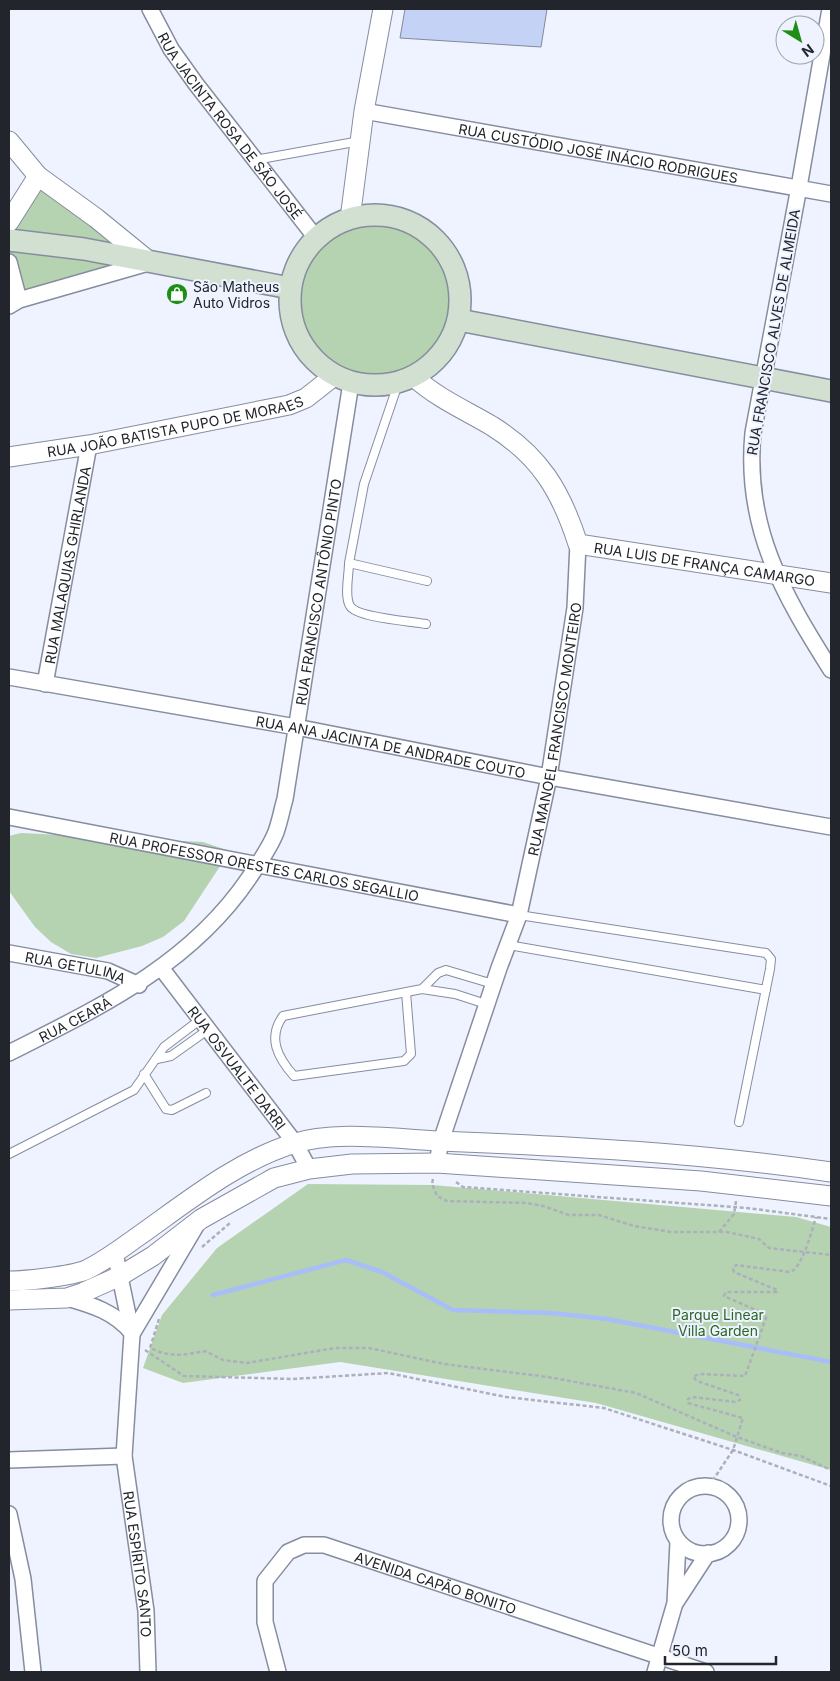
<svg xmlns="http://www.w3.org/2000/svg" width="840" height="1681" font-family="Inter,sans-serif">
  <rect width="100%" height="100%" fill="#eef3ff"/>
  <path fill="#b5d3b1" d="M38,176L150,262L19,300L9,262V222Z
    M290 300a85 85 0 1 1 170 0a85 85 0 1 1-170 0Z
    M21,833L203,842L230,851L184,921L163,937L142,946L96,958L71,954L51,942L35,927L9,891V836Z
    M308,1184L433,1185L796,1217L831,1227V1470L596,1403L340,1362L183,1383L143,1368L162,1315L217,1248Z"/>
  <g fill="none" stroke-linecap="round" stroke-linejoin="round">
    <path stroke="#a7bef8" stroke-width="4.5" d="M213,1295L346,1260L382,1272L453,1310L551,1313L607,1319L831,1362"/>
  </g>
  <path fill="#c3d2f5" stroke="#82899b" d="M405,9H547L541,47L400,38Z"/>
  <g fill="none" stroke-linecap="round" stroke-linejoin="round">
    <g stroke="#868d9f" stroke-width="10">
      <path id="service" d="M255,160L360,141
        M399,381L364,484L349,563L427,581
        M349,563C349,575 344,596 350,606C357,618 411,621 426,624
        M519,915L766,953L771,959L770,969L739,1122
        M508,945L766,990
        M422,989L438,973L446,970L493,984
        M406,992L411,1054L404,1061L294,1076C278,1058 267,1038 283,1016L422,989L455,994L486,1004
        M157,1059L171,1056L209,1029
        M144,1074L166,1109L172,1110L206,1093
        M9,1154L134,1090L164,1047L201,1019"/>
    </g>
    <g stroke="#868d9f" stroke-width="18">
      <g id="minor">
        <path id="s1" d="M150,9L171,49L196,84L316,238"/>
        <path d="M830,9L799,187L753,433C744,527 783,594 831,670"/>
        <path id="s2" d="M364,111L831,194"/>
        <path d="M9,262L19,300"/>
        <path d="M9,306L19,300L148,263"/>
        <path id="s3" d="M9,677L296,727L549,777L831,827"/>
        <path id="s4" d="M45,684L89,445"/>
        <path id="s5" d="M9,817L519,915"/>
        <path id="s6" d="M9,953L108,971L139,985"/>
        <path id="s7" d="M162,969L295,1143L309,1169"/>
        <path id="s8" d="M9,1053C100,1007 190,965 249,878C258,864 270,848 276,832C280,821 282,809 285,799L351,383"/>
        <path id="s9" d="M437,1163L441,1141L499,968L519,915L549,777L575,608L578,544"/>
        <path id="s10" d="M115,1253L132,1334L124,1456L146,1611L148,1672"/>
        <path d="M67,1298C92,1305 115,1312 132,1333"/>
        <path d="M132,1334L196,1226"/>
        <path d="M9,1460L124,1456"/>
        <circle cx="705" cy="1520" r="34"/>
        <path d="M9,1514L23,1579L33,1672"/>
        <path d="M676,1602L708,1553"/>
        <path id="s11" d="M278,1672L265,1622V1581L288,1552L304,1545H324L706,1672"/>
        <path d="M655,1672L675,1603L678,1542"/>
      </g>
    </g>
    <g stroke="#868d9f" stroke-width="21">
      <g id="tertiary">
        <path d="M9,141L38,176L96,218L150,262"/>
        <path d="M350,219L364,111L383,9"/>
        <path d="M9,222L38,176"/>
        <path id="s12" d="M414,377C437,398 465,410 492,426C540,456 561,491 578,544L831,583"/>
        <path id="s13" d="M9,457L89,445L289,405L306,398L334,376"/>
        <path d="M9,1281C26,1281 71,1276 86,1270C105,1261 123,1247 140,1235C188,1201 236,1162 292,1144C335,1130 394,1139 439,1141C570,1146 701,1153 831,1172"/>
        <path d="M9,1300L67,1298L82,1293L120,1276L153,1256L201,1219L274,1178L309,1169L352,1164L437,1163L701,1181L831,1196"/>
      </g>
    </g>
    <g stroke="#868d9f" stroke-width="24">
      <path id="secondary" d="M290 300a85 85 0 1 1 170 0a85 85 0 1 1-170 0Z
        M9,240L84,249L290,288
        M459,320L831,391"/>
    </g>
    <path stroke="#acb0bb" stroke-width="2.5" stroke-dasharray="4 2.5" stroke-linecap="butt" d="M433,1179L432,1184L437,1196L447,1201L527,1203L543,1206L569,1215H599L634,1226L671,1232H727L759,1239L769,1248L831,1255
      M456,1182L463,1187L747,1208L831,1219
      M719,1232L734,1214L736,1201
      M202,1247L230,1223
      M159,1319L150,1348C172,1358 183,1355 205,1351L223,1360L247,1363L335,1348H369L444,1364L548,1377L636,1393L737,1437L782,1453L801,1456L831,1470
      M145,1350L184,1376L293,1379L388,1373L506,1397L604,1408L733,1450L831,1486
      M709,1486L733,1450L743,1418L688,1403V1399L692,1397L736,1402L740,1400L738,1395L697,1381L693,1377L699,1374L745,1376L767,1315L724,1296L726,1292H777V1290L734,1272L733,1269L736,1265L790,1272L794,1270C805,1258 811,1233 816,1217"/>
    <use href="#service" stroke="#fff" stroke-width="8"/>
    <use href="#minor" stroke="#fff" stroke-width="15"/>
    <use href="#tertiary" stroke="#fff" stroke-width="19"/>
    <use href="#secondary" stroke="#d1e0d0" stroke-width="21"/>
  </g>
  <defs>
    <g id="shop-disc" transform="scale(1.125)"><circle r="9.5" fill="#1f8e15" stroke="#eef3ff"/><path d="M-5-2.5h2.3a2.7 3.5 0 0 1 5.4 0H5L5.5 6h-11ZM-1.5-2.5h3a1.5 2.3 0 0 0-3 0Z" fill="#fff"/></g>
  </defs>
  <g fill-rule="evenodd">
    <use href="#shop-disc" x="177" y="294"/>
  </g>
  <g text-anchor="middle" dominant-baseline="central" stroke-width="4" stroke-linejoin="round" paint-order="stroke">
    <g font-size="14" fill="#22252c" stroke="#eef3ff">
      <text stroke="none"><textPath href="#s1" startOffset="142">RUA JACINTA ROSA DE SÃO JOSÉ</textPath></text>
      <text stroke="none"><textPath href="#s2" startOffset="238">RUA CUSTÓDIO JOSÉ INÁCIO RODRIGUES</textPath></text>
      <text transform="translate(773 332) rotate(-80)">RUA FRANCISCO ALVES DE ALMEIDA</text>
      <text stroke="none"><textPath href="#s13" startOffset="169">RUA JOÃO BATISTA PUPO DE MORAES</textPath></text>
      <text stroke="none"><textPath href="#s12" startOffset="370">RUA LUIS DE FRANÇA CAMARGO</textPath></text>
      <text stroke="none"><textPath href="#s4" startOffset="121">RUA MALAQUIAS GHIRLANDA</textPath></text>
      <text stroke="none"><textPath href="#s8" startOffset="598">RUA FRANCISCO ANTÔNIO PINTO</textPath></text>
      <text stroke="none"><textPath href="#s9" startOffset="451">RUA MANOEL FRANCISCO MONTEIRO</textPath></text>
      <text stroke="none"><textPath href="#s3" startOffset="388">RUA ANA JACINTA DE ANDRADE COUTO</textPath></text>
      <text stroke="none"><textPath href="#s5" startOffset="260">RUA PROFESSOR ORESTES CARLOS SEGALLIO</textPath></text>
      <text stroke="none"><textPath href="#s6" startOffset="68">RUA GETULINA</textPath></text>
      <text stroke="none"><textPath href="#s8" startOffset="74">RUA CEARÁ</textPath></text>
      <text stroke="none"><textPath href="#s7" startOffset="124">RUA OSVUALTE DARRI</textPath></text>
      <text stroke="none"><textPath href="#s10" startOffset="314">RUA ESPÍRITO SANTO</textPath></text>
      <text stroke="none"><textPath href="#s11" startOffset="285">AVENIDA CAPÃO BONITO</textPath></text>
    </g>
    <g font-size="14" fill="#22252c" stroke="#eef3ff" text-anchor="start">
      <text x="193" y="286">São Matheus<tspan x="193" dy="16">Auto Vidros</tspan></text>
    </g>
    <g font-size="14" fill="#2b6625" stroke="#eef3ff">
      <text x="718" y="1314">Parque Linear<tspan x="718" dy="16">Villa Garden</tspan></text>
    </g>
  </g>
  <rect width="840" height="1681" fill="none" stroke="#22252c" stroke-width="20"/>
  <g transform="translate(800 40) rotate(143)"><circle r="24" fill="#eef3ff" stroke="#9ca1ab"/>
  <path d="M0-4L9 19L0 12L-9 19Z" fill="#1f8e15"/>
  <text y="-8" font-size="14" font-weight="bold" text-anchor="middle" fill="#22252c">N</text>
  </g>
  <path d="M665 1656v8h111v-8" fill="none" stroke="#22252c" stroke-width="2.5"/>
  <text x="672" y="1656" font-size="15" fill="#22252c" stroke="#eef3ff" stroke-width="4" paint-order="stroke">50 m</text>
</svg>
